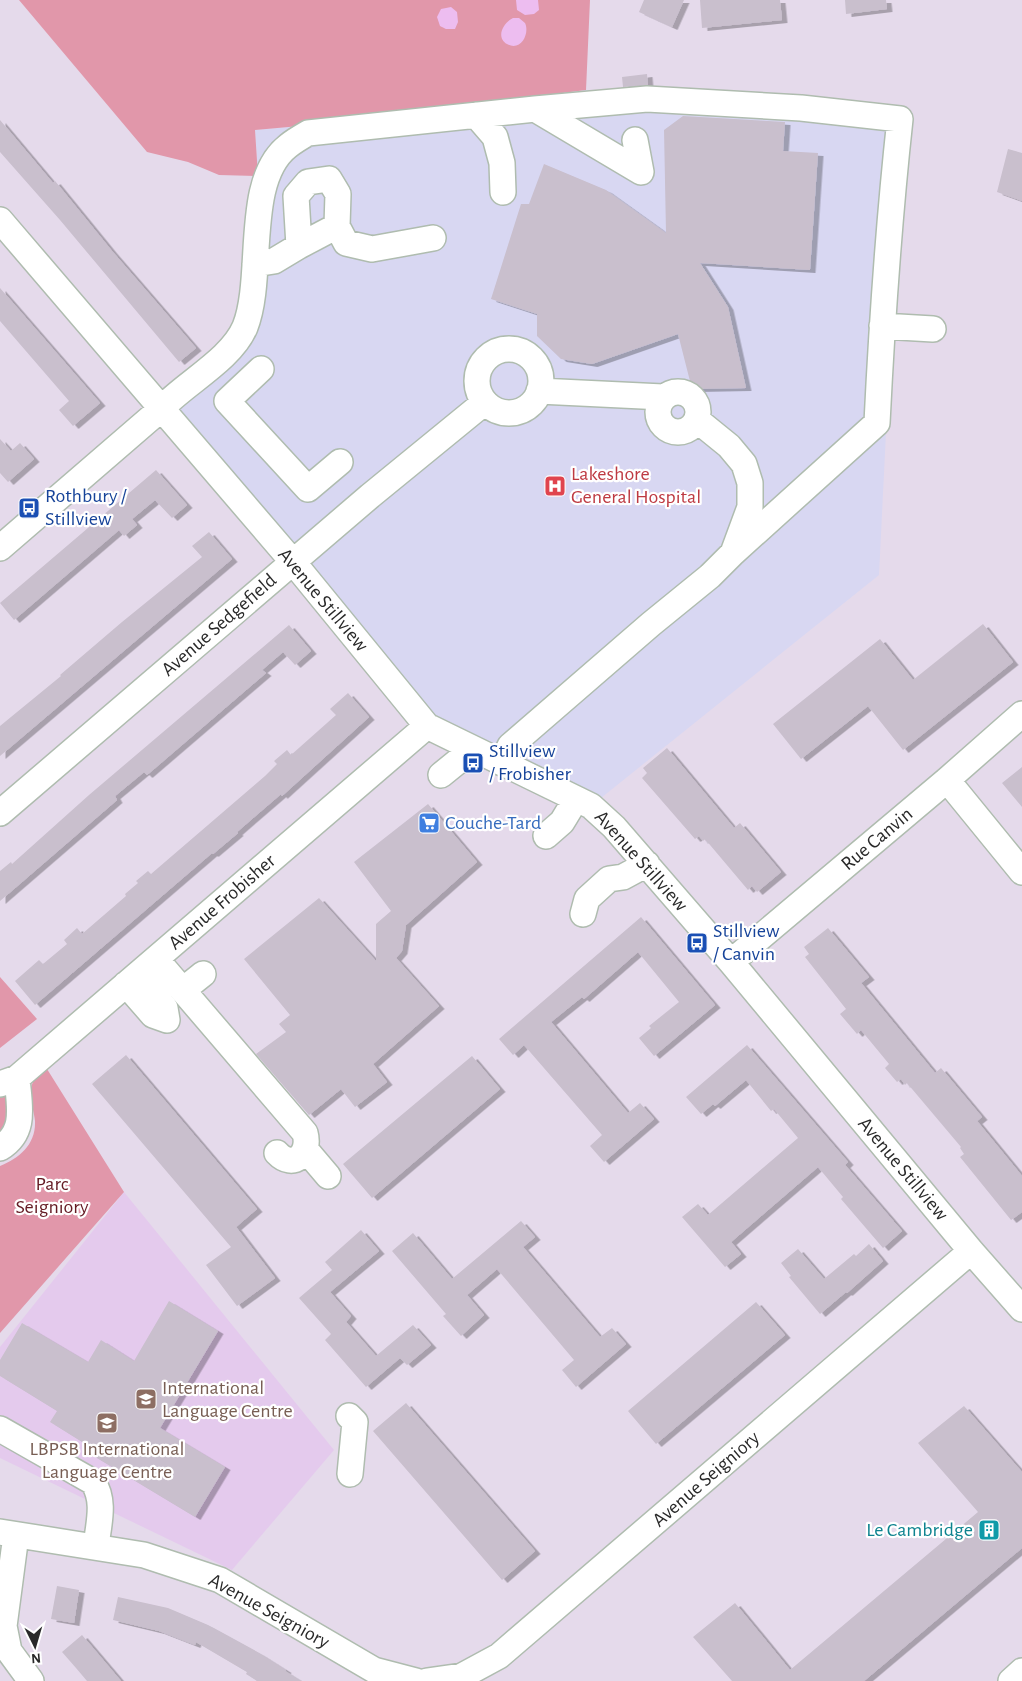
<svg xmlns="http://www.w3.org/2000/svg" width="1022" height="1681" font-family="'Alegreya Sans',sans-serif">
  <defs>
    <filter id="shadow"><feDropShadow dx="5.5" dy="3" stdDeviation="0" flood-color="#0004"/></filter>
  </defs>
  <rect width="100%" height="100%" fill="#e5daeb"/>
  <path fill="#e4caed" d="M124,1192L334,1450L232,1570L0,1458V1347Z"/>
  <path fill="#d8d7f2" d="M586,90L902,107L879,575L596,802L427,726L161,409L231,349L260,206L255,130L311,125Z"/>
  <path fill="#e197aa" d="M19,0H590L586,90L311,125L255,130L258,176L219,175L188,162L147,152Z
    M0,977L37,1019L0,1048Z
    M47,1069L124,1192L0,1333V1166C20,1158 36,1144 35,1121C34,1109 27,1094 33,1082C35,1078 43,1073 47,1069Z
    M0,1095H7V1130L0,1137Z"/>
  <path fill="#edbdf0" d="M516,0H538L539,10L534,14L525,15L517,10Z
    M451,7L457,12L458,22L455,29H446L440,26L437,17L441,9Z
    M513,18H519L525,23C530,33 521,52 507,44C495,37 504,22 513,18Z"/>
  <path fill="#c9bfcd" filter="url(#shadow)" d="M644,0H684L672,27L639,12Z
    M700,0H780L782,20L702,28Z
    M845,0H886L887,9L846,14Z
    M647,74L648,85L623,87L622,77Z
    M683,116L785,122L783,151L818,153L810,270L700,263L728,307L746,388L692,389L678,334L592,364L561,359L537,336V314L491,299L521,204H529L544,164L606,190L666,233L664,130Z
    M0,120L53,183L55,181L112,251L196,348L179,362L60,220L0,152Z
    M1008,149L1022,153V201L997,192Z
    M0,288L100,403L73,426L59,410L69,401L0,321Z
    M0,439L11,451L20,443L34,459L8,482L0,473Z
    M156,470L187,505L172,518L155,500L132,519L137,525L124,536L119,530L14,620L0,603Z
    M209,532L232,559L0,756V726L61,676L60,675L122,622L202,557L192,546Z
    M983,624L1013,662L903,750L868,706L801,759L773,724L880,639L913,680Z
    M289,625L311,651L295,665L283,652L262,670L266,673L147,775L144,772L115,796L117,800L0,901V871L11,862L12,864L89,795Z
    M348,693L369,717L282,796L281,794L237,832L238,833L213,854L212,853L35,1005L15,981L39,960L43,964L67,944L64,940L77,928L82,934L126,896L125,894L138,883L136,881L148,871L151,874L265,776L277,764L274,761L287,750L291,755L336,715L330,709Z
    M667,748L734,828L740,823L781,872L757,892L752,886L748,890L705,839L703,841L699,836L695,839L642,778L647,773L643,768Z
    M1022,767V807L1002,783Z
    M428,804L477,862L406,925L402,951L396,958L439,1006L373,1064L387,1082L355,1107L341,1089L309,1115L256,1054L286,1032L279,1024L290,1015L244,959L319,898L376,961V924L391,911L354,862Z
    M641,917L715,1005L654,1056L639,1038L651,1028L649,1026L679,1002L638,952L584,999L582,997L551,1022L628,1113L640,1103L654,1119L604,1162L590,1146L602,1135L524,1045L513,1055L499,1039Z
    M828,928L869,977L861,983L935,1073L941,1068L982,1117L977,1121L1022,1176V1212L1011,1220L960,1157L964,1154L960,1148L961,1147L907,1083L905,1085L901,1079L897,1082L885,1068L889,1064L861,1030L857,1034L840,1014L846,1009L805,957L809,954L804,947Z
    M747,1045L848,1162L845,1165L902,1231L883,1248L841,1199L843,1197L818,1167L731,1242L741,1254L725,1267L682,1217L698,1204L708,1215L798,1138L774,1109L771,1111L746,1080L715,1106L713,1104L701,1114L686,1097Z
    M126,1055L257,1209L236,1227L275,1278L237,1306L206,1265L231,1247L92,1084Z
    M472,1056L500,1089L372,1198L343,1164Z
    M521,1221L535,1237L523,1247L600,1337L612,1328L626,1344L576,1387L562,1370L574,1360L497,1269L467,1295L484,1315L461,1336L443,1316L446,1314L392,1251L413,1233L452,1279Z
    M361,1230L379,1251L330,1292L351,1316L346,1322L376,1356L413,1325L431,1345L407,1365L400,1358L366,1387L325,1340L331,1334L299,1298L332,1270L325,1262Z
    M869,1244L883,1261L847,1293L846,1292L820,1314L789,1277L791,1276L781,1263L798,1249L824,1279L854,1254L856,1256Z
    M169,1301L218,1331L160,1428L225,1467L195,1517L92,1455L95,1450L50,1422L57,1411L0,1376V1360L22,1323L88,1362L101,1340L134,1361Z
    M756,1302L785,1335L656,1444L628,1411Z
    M406,1403L535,1551L502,1580L373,1431Z
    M964,1406L1022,1472V1548L864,1681H732L693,1637L735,1603L790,1670L978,1512L918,1443Z
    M57,1586L79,1590L74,1623L51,1619Z
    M118,1597L168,1608L208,1625L259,1653L286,1670L285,1671L301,1681H257L246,1674L247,1672L196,1642L195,1645L159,1631L113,1620Z
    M82,1635L121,1681H87L76,1668L62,1652Z"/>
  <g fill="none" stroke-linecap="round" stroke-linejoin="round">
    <g stroke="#afbcaf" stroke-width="28">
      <path id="minor" d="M535,109L641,172L635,140
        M476,115L495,137L502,163L503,192
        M0,220L293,562L427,726L591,806L614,827L731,962L971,1251L1022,1309
        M337,226L346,243L372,249L433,238
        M255,264L274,261L299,246L337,226L338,194L329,179L308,182L296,196L299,246
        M882,326L933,329
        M477 381a32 32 0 1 1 64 0a32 32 0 1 1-64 0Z
        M261,369L227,401L308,489L340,462
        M539,391L663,397
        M658 412a20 20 0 1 1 40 0a20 20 0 1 1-40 0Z
        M0,548L161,409C185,383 231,360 245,327C265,277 243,181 288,146C294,141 301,137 308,133L535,109L647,99L801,108L900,119C889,220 882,321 877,423L733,553
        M502,763L510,746L651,624L710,576L733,553L750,507V483L744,464L729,446L697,420
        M441,775L473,749
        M947,780L1022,872
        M0,813L370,496L485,402
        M546,836L562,822L576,799
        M583,914L587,899L609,879L623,877L647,864
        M156,959L305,1133C311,1154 293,1170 277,1153
        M731,962L947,780L1022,714
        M126,984L153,1015L167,1020L165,1008L137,975
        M183,990L203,974
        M0,1084L17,1078L427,726
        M0,1148C27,1132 19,1105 17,1078
        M306,1150L328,1176
        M349,1416L355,1422L350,1474
        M0,1429L93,1482C106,1502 98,1525 96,1547
        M0,1532L144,1555L220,1580L374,1670L416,1681
        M16,1535L4,1626L9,1651L31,1681
        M427,1681L462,1676L499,1656L971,1251
        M1011,1681L1022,1671"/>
    </g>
    <use href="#minor" stroke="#fff" stroke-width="25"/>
  </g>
  <defs>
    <g id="hospital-square" transform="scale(1.125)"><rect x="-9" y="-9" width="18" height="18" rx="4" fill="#e0444e" stroke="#fff"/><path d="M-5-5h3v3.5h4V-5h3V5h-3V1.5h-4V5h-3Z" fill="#fff"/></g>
    <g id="bus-square" transform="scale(1.125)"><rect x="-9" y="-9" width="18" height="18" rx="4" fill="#1a4fb4" stroke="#fff"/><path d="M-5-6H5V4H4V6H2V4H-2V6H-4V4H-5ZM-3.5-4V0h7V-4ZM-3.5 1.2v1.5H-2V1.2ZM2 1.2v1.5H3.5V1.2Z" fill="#fff"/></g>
    <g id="supermarket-square" transform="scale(1.125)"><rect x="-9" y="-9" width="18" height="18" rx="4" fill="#3f7fe0" stroke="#fff"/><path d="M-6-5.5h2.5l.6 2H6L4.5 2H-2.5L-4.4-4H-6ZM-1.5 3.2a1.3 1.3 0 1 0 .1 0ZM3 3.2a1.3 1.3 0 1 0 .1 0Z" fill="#fff"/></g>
    <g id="university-square" transform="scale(1.125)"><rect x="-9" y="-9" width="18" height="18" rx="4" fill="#8d6e63" stroke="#fff"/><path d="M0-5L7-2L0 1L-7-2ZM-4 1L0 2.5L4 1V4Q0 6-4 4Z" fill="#fff"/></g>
    <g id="school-square" transform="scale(1.125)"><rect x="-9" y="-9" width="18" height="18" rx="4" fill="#8d6e63" stroke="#fff"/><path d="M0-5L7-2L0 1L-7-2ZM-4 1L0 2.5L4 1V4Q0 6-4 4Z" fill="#fff"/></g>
    <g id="building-square" transform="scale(1.125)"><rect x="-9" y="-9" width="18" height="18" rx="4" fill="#0f9aa8" stroke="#fff"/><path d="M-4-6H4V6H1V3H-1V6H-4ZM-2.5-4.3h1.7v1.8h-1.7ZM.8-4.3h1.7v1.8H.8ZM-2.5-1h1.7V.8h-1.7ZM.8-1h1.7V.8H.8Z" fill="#fff"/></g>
  </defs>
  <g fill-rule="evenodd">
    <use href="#hospital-square" x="555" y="486"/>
    <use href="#bus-square" x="29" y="508"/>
    <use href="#bus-square" x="473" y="763"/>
    <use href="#supermarket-square" x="429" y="823"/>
    <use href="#bus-square" x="697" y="943"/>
    <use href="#university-square" x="146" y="1399"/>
    <use href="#school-square" x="107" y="1423"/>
    <use href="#building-square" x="989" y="1530"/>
  </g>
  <g text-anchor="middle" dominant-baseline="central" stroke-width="4.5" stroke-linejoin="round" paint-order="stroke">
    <g font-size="20" fill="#be3a42" stroke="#fff" text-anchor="start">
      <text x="571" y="474">Lakeshore<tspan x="571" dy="23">General Hospital</tspan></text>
    </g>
    <g font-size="20" fill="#164399" stroke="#fff" text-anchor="start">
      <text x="45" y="496">Rothbury /<tspan x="45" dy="23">Stillview</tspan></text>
      <text x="489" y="751">Stillview<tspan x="489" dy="23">/ Frobisher</tspan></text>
      <text x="713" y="931">Stillview<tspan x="713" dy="23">/ Canvin</tspan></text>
    </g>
    <g font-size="20" fill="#292929" stroke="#fff">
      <text transform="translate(323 600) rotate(50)">Avenue Stillview</text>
      <text transform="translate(219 625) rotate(-41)">Avenue Sedgefield</text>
      <text transform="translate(877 839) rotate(-40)">Rue Canvin</text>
      <text transform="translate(641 861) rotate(48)">Avenue Stillview</text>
      <text transform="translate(222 902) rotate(-41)">Avenue Frobisher</text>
      <text transform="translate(903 1169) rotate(50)">Avenue Stillview</text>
      <text transform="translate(706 1479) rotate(-41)">Avenue Seigniory</text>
      <text transform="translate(269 1611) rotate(29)">Avenue Seigniory</text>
    </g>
    <g font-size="20" fill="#366cbe" stroke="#fff" text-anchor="start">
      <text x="445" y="823">Couche-Tard</text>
    </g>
    <g font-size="20" fill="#641a23" stroke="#fff">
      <text x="52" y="1184">Parc<tspan x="52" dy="23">Seigniory</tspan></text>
    </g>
    <g font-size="20" fill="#785e54" stroke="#fff" text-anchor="start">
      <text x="162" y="1388">International<tspan x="162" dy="23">Language Centre</tspan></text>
      <text x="107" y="1449" text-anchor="middle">LBPSB International<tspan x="107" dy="23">Language Centre</tspan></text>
    </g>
    <g font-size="20" fill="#0d838f" stroke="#fff" text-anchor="end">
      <text x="973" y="1530">Le Cambridge</text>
    </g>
  </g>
  <g transform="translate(35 1646) rotate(175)" stroke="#ffffff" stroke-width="4" paint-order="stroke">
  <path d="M0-4L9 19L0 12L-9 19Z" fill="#292929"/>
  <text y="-8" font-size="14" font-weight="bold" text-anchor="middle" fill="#292929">N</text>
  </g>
</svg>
